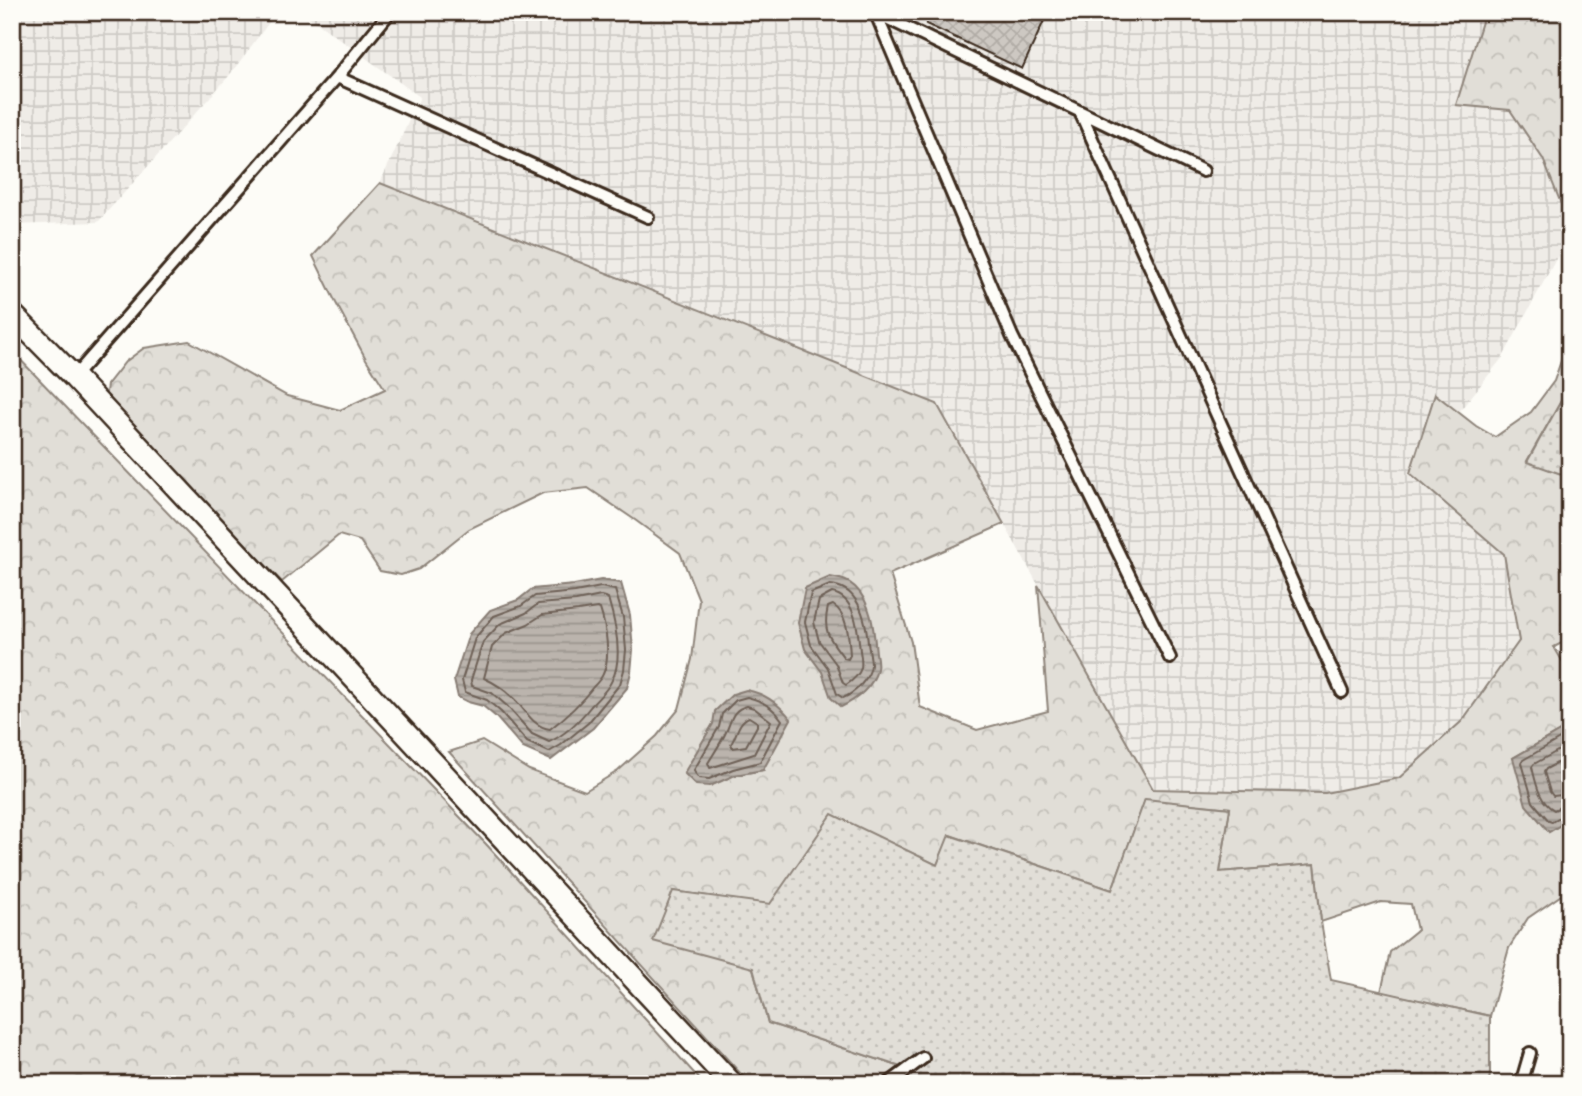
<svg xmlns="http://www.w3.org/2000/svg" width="1582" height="1096" font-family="'Balsamiq Sans',sans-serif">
  <defs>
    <pattern id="industrial-grid" width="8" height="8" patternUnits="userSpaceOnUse" patternTransform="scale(1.75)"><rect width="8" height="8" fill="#efece7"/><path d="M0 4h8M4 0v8" fill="none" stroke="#cecbc6"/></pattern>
    <pattern id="forest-crowns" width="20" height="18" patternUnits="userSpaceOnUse" patternTransform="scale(1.75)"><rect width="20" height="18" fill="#e1ded7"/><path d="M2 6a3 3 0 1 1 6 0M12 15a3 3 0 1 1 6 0" fill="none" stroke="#c2bfb8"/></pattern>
    <pattern id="park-dots" width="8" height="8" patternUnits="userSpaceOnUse" patternTransform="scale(1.75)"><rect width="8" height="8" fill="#e1ded7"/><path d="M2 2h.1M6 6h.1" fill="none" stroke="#c2bfb8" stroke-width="1.8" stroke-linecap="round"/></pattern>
    <pattern id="water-rules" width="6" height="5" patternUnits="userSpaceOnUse" patternTransform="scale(1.75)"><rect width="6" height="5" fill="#bbb4ad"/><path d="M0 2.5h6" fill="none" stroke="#99938c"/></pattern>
    <pattern id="building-cross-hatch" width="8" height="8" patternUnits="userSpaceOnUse" patternTransform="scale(1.75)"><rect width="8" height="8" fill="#cdc8c2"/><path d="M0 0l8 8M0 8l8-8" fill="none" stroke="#b1aca6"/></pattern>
  </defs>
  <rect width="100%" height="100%" fill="#fdfcf7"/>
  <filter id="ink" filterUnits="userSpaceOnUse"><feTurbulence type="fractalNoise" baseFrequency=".0143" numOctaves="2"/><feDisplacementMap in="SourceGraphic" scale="14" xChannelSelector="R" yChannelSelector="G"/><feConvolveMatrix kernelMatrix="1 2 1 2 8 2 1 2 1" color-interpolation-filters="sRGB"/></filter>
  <g filter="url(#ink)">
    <path fill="url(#industrial-grid)" d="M12,12H277L228,77L98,222L12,225Z
      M302,12H1485L1457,105L1510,110L1543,159L1570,226V233L1503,357L1410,473L1504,554L1519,641L1462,721L1399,778L1325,793L1153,790L937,404L380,183L420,97Z"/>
    <path fill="url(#forest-crowns)" stroke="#8e847a" stroke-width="2" fill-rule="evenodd" d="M1485,12H1570V226L1543,159L1510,110L1456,105Z
      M380,183L937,404L1004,524L890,574L911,642L920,707L977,730L1048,711L1038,585L1153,789L1325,793L1399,778L1462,721L1519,641L1504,554L1410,473L1435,394L1476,426L1495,437L1531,412L1554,381L1570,335V385L1527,461L1570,477V639L1554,647L1570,674L1565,728L1513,758L1549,832L1570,819V889L1528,918L1509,948L1490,1016L1381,992L1390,952L1417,930L1411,904L1381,902L1321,922L1315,864L1220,872L1230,808L1145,800L1112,890L950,835L937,865L832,815L770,905L673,891L753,968L768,1023L898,1066L903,1084H750L449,752L482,741L529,770L585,791L618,771L657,736L679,709L692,659L699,600L680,553L635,520L588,488L543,493L469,529L419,569L401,575L380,571L360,541L339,535L282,582L105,399L107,385L125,362L144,348L189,341L287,396L340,410L385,389L366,359L336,303L313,256ZM713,724L763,770L735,775L710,786L685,773Z
      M12,351L486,844L704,1084H12Z"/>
    <path fill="url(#park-dots)" stroke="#8e847a" stroke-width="2" d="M1570,385V477L1527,462Z
      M1145,799L1230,808L1220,872L1315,864L1321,922L1331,980L1490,1016V1072L1489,1084H903L898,1066L768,1023L753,968L653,941L673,891L770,904L832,814L937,865L949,835L1112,890Z"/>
    <path fill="url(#water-rules)" stroke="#887d74" stroke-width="2" d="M830,577C840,579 848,580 855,587C872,603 874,631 876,653C877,658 878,664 877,669C874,686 856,700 841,707L831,698L822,672L805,649L798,623L805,588Z
      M601,580L621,583L630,615L633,650L631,672L627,688L593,728L551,760L523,748L496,717L483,706L468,702L458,697L454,680L469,634L490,610L518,600L532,589L574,585Z
      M1570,681V819L1549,832L1526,805L1513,758L1565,728Z
      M746,690C765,693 779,704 791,719L763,770L735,775L710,786L696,785L684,773L713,724L715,711L733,694Z"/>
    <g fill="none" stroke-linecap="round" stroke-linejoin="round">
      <path stroke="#6e6157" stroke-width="2" d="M830,585C859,587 866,619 868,643C869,650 871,658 871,665C870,678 855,693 843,698L837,694L828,668L811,645L805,622L811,593Z
        M601,587L615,590L623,617L626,650L624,670L620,684L588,723L561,745L549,752L527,742L501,712L487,700L465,692L462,680L475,638L494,616L521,606L535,596L575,592Z
        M832,593C856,597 858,631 860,651C861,656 862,662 861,668C859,675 852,681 846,685L843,683L836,664L819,641L814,622L819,600Z
        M601,596L608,598C615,621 624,657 612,680C608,690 598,698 591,706C580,720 565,735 549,742L532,734L507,706L492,693L472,686L471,680L483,642L500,624L526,613L538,604L576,601Z
        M833,605C848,614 849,639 850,655L848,659L844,658C830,639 822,632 828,607Z
        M597,608L600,609C606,627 611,657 603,674C601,679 597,683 593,687C580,704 567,716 550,729C532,727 525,708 512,697C503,688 495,683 484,678L492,647L506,633L528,624L542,615L578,611Z
        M747,697C761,700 774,708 782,720L760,762L733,769L709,779L699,778L695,773L694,770L719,727L722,714L736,700Z
        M747,706L754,708L771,721L754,754L710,768L708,763C714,753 721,743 726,732C732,720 731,710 747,706Z
        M749,717L757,722V726L746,746L733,748L731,744C737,735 738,721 749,717Z
        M1570,733L1523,760L1522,763L1533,802L1549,821L1552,822L1564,814H1570
        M1570,744L1534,764L1532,767C1536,783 1539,802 1554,810L1562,806L1570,805
        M1570,756L1546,769L1544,772L1550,792L1553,796L1570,794"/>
    </g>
    <path fill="url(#building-cross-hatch)" stroke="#3b2a1e" stroke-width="2" d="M931,12H1048L1022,69L926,24Z"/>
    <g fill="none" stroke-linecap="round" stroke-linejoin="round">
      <g stroke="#3b2a1e" stroke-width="16">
        <path id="service" d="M876,13L1203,171
          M876,14L1012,336L1170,658
          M337,77L648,217
          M1080,112L1342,692
          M74,377L337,77L390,12
          M888,1084L923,1058
          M1521,1084L1530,1053"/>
      </g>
      <g stroke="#3b2a1e" stroke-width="26">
        <path id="minor" d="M12,314L74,377L732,1084"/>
      </g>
      <use href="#service" stroke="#fdfcf7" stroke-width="10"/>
      <use href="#minor" stroke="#fdfcf7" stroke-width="21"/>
    </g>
  </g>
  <rect width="1582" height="1096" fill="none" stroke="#fdfcf7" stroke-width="42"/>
  <rect x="21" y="21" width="1540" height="1054" fill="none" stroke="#3b2a1e" stroke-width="2.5" filter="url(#ink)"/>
</svg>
